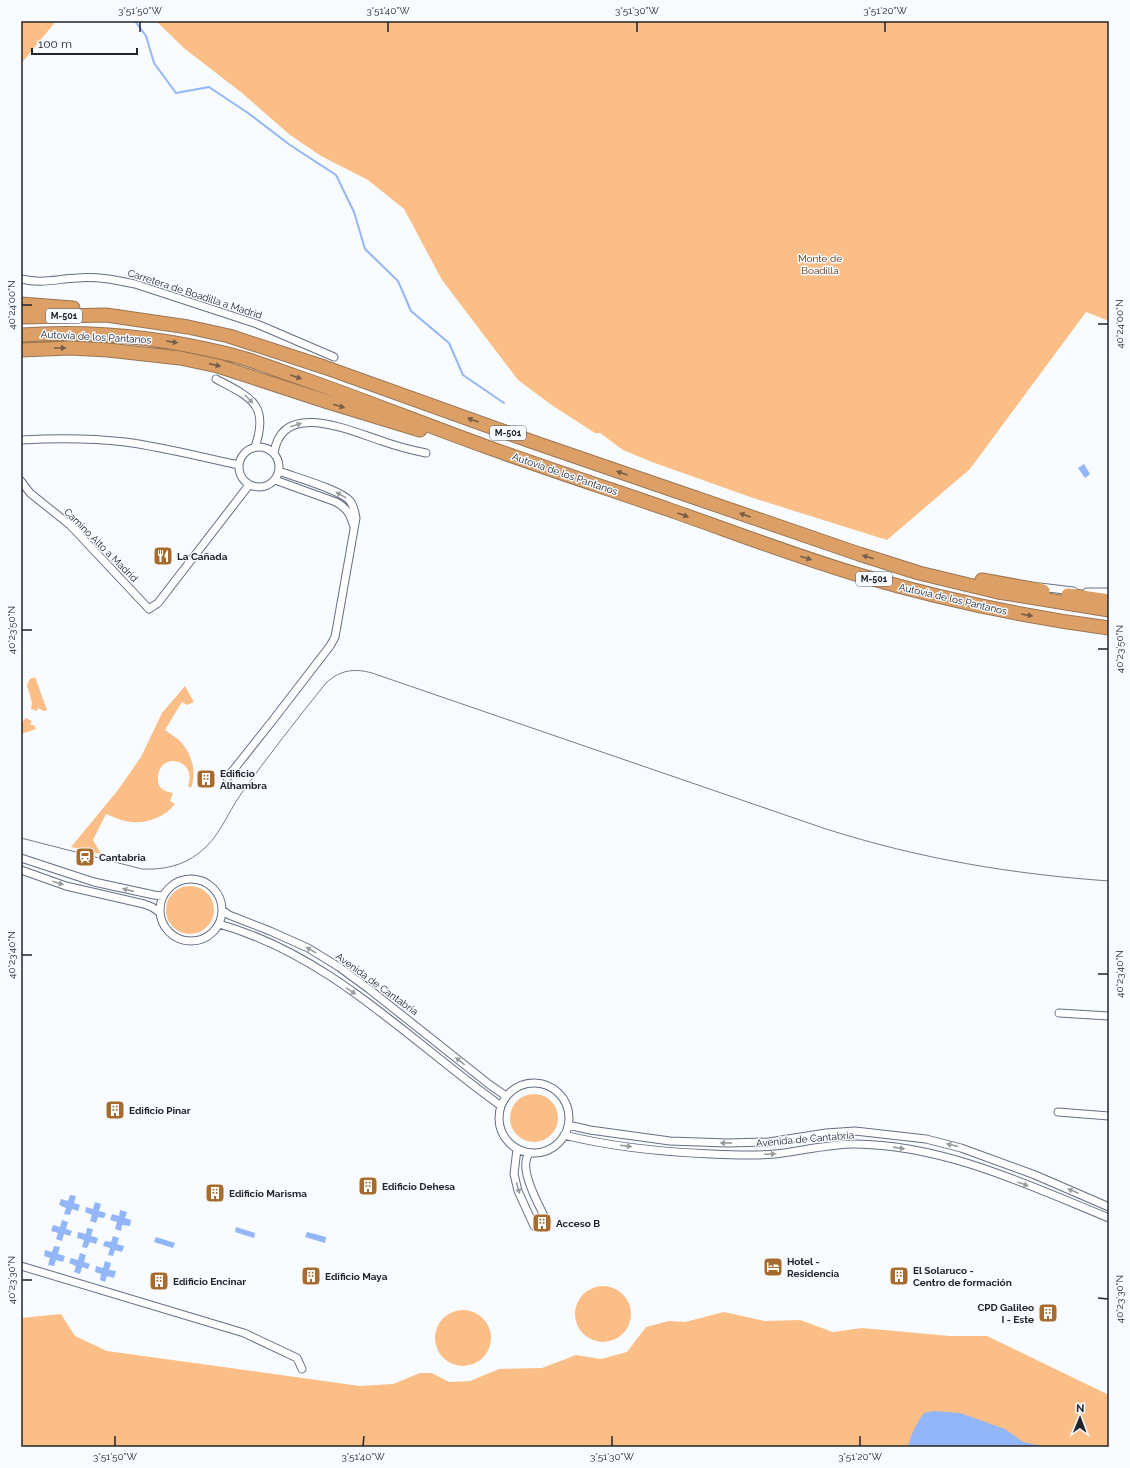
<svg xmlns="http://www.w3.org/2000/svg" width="1130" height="1468" font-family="Raleway,sans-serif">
  <rect width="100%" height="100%" fill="#f8fbff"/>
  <path fill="#fbbe86" d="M21,21H56L21,64Z
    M156,21H1109V321L1086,312L970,469L887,540L753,498L652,462L623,450L600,433H595L553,406L518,380L442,280L404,209L368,180L321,156L290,135L242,93L185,49Z
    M35,677L47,710L44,711L38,708L37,711L31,709L32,703L27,685L30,679Z
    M185,686L194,702L187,705L182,702L165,730C170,734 176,737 180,741C192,754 197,772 191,788L188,786C198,758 157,750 158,780C158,789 165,791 173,793L170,801L175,804C165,817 147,824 131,822C123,821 115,818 106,814L93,840L101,854L71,847L118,790L141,757L162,713Z
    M26,718L32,721L30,724L35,726L36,729L21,734V723Z
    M166 910a24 24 0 1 1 48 0a24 24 0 1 1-48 0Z
    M510 1118a24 24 0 1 1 48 0a24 24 0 1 1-48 0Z
    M575 1314a28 28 0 1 1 56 0a28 28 0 1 1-56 0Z
    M435 1338a28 28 0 1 1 56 0a28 28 0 1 1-56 0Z
    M724,1312L765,1321L800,1320L833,1332L862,1328L950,1336H987L1109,1395V1447H21V1318L61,1314L75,1336L107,1351L360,1386L393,1384L420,1373H432L449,1382L470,1381L499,1369L542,1368L576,1355L601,1359L627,1352L646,1327L669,1321L685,1322Z"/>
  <path fill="#92b6f7" d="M1084,464L1090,474L1085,478L1078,468Z
    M70,1195L76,1196L74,1203L80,1205L78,1211L72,1209L70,1215L64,1214L66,1208L59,1205L61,1199L68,1201Z
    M95,1202L101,1204L99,1211L106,1213L104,1218L98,1217L96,1223L90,1221L92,1215L85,1212L86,1207L93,1209Z
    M120,1210L127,1212L125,1218L131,1220L130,1226L122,1225L121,1231L115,1229L117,1222L110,1220L112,1214L119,1216Z
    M62,1220L68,1222L66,1229L72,1231L70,1236L64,1234L62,1241L56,1239L58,1233L51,1231L53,1225L60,1227Z
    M236,1227L255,1233L254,1238L235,1232Z
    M87,1228L93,1229L91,1236L98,1238L96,1244L90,1242L87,1248L82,1247L84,1240L77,1238L78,1232L86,1234Z
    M307,1232L326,1237L325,1243L305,1237Z
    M113,1236L119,1238L117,1244L124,1246L122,1252L115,1250L113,1256L108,1255L110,1248L103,1246L105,1241L111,1242Z
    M156,1237L175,1243L173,1248L154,1242Z
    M54,1246L60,1247L58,1254L65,1256L63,1262L56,1260L54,1266L48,1265L50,1258L44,1256L45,1250L52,1252Z
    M80,1253L86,1255L84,1262L90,1264L88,1269L82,1267L80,1274L74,1272L76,1266L69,1263L71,1258L78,1260Z
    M105,1261L111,1263L109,1270L116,1271L114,1278L107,1276L105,1282L100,1280L101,1274L95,1272L96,1266L103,1268Z
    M934,1411L960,1413L1005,1429L1023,1442L1047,1447H908C911,1434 916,1424 924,1413Z"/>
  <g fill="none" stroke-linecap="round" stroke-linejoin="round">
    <path stroke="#92b6f7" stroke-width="2" d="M135,21L146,36L154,63L176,93L209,87L248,113L290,145L336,175L354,212L365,249L398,281L411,311L449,343L463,375L504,403"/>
    <g stroke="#646f83" stroke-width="9">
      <path id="street" d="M21,279C42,284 56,279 77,278C97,276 116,280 135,284L257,324L334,357
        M216,379C250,397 270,404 255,447
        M21,440C55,438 91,438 125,442C163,447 201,457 239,465
        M239 467a20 20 0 1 1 40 0a20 20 0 1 1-40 0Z
        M274,453C282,399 350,431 382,441C396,446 411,450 426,453
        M275,480L336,502C348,509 350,514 354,527
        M21,481L30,493L70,525L149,609L158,603L249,485
        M1040,587L1073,591
        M1087,592H1109
        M227,778L273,720L330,646L335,637L356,518C355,512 354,506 350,501C342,490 294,477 279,471
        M21,858L94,882L154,895L163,896
        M21,870L66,886L144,904L152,907L159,912
        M160 910a31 31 0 1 1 62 0a31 31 0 1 1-62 0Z
        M222,910L229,915L270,931L308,948L339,967L369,989L490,1085L506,1096
        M219,924C330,955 410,1041 501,1106
        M1059,1013L1109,1016
        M499 1118a35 35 0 1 1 70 0a35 35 0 1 1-70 0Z
        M1058,1112L1109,1116
        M568,1125L590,1130L670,1141L728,1143L769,1142L826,1133L855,1131L926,1139L961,1148L1035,1175L1109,1207
        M564,1135C612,1147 662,1152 711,1154C732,1155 754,1156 775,1154C802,1151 828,1144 855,1144C945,1145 1028,1185 1109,1218
        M517,1149L514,1174L518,1191L534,1226
        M530,1153C516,1166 540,1207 547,1222
        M21,1266L244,1333L297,1358L302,1369"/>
    </g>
    <g stroke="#9a7552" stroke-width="15">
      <path id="highway" d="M21,304L73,308
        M21,317L106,315L188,327L229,336L324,367L533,442L859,554L919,573L998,592L1109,610
        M21,335C89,330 158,337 224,353C248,358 271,368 295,376C359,398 423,424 487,447C548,469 609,489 670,510C733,532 795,556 859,575C941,599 1024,617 1109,628
        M21,350L70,348L108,350L180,358L218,366L325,401L420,430
        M982,580L1043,591
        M1068,595L1109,601"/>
    </g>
    <use href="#street" stroke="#fff" stroke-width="7"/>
    <use href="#highway" stroke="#dca067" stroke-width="13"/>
    <path stroke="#787c82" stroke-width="1" d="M21,838L142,869C163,870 182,866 199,853C219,838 227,814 241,794C268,756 297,719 326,683C340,670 354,668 372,673L826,829C921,859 1011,874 1109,881"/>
  </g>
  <defs><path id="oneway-solid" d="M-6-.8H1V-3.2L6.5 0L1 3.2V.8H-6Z"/></defs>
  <g fill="#755c47">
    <use href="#oneway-solid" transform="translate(172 342) rotate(9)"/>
    <use href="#oneway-solid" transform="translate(60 348)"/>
    <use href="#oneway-solid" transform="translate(215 365) rotate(13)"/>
    <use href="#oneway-solid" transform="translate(296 377) rotate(19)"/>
    <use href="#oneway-solid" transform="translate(339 406) rotate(17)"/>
    <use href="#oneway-solid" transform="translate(473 420) rotate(-160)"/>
    <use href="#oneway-solid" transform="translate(622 473) rotate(-161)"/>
    <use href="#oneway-solid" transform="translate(683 515) rotate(20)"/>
    <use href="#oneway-solid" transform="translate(745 515) rotate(-161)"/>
    <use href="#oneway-solid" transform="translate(868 557) rotate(-164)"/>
    <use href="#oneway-solid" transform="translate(806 558) rotate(18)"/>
    <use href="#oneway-solid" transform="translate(1027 615) rotate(10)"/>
  </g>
  <g fill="#9b9ca0">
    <use href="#oneway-solid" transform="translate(249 399) rotate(46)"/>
    <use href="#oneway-solid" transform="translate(296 425) rotate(-18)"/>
    <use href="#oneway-solid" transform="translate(341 495) rotate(-151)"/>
    <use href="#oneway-solid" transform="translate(58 883) rotate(18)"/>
    <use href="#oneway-solid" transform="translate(128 890) rotate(-167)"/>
    <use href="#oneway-solid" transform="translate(311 950) rotate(-150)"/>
    <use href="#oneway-solid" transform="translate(351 991) rotate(35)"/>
    <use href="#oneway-solid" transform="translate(460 1061) rotate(-141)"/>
    <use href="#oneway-solid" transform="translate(726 1143) rotate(-179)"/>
    <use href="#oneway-solid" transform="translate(952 1145) rotate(-167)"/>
    <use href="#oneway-solid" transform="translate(626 1146) rotate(7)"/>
    <use href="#oneway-solid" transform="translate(899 1148) rotate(8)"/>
    <use href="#oneway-solid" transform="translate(770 1154) rotate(-2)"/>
    <use href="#oneway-solid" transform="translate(1023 1184) rotate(20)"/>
    <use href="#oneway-solid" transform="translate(518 1188) rotate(75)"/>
    <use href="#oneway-solid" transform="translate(1073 1191) rotate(-157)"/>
  </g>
  <path fill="none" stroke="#20242c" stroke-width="1.5" d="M140,32V22M388,32V22M637,32V22M885,32V22M22,305H32M1098,324H1108M22,630H32M1098,649H1108M22,955H32M1098,974H1108M22,1280H32M1098,1298L1108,1299M115,1446V1436M363,1446L364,1436M612,1446V1436M860,1446V1436"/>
  <defs>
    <g id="restaurant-square" transform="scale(1)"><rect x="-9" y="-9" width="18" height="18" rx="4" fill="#a66b2d" stroke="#f8fbff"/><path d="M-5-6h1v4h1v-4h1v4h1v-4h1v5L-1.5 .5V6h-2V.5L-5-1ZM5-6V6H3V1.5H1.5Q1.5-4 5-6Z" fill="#fff"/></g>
    <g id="building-square" transform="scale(1)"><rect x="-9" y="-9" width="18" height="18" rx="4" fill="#a66b2d" stroke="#f8fbff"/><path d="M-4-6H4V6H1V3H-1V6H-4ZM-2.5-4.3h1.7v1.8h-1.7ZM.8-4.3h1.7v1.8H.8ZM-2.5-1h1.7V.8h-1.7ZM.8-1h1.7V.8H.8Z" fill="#fff"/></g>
    <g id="station-square" transform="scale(1)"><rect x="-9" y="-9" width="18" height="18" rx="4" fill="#a66b2d" stroke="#f8fbff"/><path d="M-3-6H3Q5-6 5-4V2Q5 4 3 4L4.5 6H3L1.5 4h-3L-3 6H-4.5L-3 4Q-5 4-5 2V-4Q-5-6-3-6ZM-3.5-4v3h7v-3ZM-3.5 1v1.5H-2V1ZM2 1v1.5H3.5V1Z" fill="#fff"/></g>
    <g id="hotel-square" transform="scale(1)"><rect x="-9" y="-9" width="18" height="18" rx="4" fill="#a66b2d" stroke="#f8fbff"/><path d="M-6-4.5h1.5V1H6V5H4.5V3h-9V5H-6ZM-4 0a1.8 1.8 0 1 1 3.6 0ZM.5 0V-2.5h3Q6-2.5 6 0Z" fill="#fff"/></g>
  </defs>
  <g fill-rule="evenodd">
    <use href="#restaurant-square" x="163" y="556"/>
    <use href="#building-square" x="206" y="779"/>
    <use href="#station-square" x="85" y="857"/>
    <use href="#building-square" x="115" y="1110"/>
    <use href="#building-square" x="368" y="1186"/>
    <use href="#building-square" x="215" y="1193"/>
    <use href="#building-square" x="542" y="1223"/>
    <use href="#hotel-square" x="773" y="1267"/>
    <use href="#building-square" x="311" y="1276"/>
    <use href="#building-square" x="899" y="1276"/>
    <use href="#building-square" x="159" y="1281"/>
    <use href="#building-square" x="1048" y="1313"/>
  </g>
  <g text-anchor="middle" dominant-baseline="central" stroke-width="3" stroke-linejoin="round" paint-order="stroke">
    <g fill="#f8fbff" stroke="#61646b" stroke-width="1">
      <rect x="46" y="309" width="36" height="14" rx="3"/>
      <rect x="490" y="426" width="36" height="14" rx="3"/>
      <rect x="856" y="572" width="36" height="14" rx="3"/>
    </g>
    <g font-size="9" font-weight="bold" fill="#20242c">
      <text x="64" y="316">M-501</text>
      <text x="508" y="433">M-501</text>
      <text x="874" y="579">M-501</text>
    </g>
    <g font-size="10" fill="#552f00" stroke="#f8fbff">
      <text x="820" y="258">Monte de<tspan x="820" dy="12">Boadilla</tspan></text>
    </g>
    <g font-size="10" fill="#20242c" stroke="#f8fbff">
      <text transform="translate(195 294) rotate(18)">Carretera de Boadilla a Madrid</text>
      <text transform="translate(96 337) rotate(3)">Autovía de los Pantanos</text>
      <text transform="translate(565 474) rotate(19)">Autovía de los Pantanos</text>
      <text transform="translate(101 545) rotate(45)">Camino Alto a Madrid</text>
      <text transform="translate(953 599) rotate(13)">Autovía de los Pantanos</text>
      <text transform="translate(377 984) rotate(36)">Avenida de Cantabria</text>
      <text transform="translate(805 1139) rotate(-5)">Avenida de Cantabria</text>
    </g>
    <g font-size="10" font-weight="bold" fill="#20242c" stroke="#f8fbff" text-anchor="start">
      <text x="177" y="556">La Cañada</text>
      <text x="220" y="773">Edificio<tspan x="220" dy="12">Alhambra</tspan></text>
      <text x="99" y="857">Cantabria</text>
      <text x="129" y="1110">Edificio Pinar</text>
      <text x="382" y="1186">Edificio Dehesa</text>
      <text x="229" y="1193">Edificio Marisma</text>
      <text x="556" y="1223">Acceso B</text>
      <text x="787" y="1261">Hotel -<tspan x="787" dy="12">Residencia</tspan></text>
      <text x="913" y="1270">El Solaruco -<tspan x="913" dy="12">Centro de formación</tspan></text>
      <text x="325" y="1276">Edificio Maya</text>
      <text x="173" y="1281">Edificio Encinar</text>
      <text x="1034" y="1307" text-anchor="end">CPD Galileo<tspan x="1034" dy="12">I - Este</tspan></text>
    </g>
  </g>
  <rect width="1130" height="1468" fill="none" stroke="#f8fbff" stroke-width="44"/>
  <g transform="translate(1080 1418) rotate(1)" stroke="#f8fbff" stroke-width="3" paint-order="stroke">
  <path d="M0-3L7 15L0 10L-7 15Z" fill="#20242c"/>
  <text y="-6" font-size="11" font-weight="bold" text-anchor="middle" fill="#20242c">N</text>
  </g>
  <path d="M32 48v6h105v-6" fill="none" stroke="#20242c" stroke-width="2"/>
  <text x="38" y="48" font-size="12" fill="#20242c" stroke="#f8fbff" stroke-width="3" paint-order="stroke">100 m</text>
  <rect x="22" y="22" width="1086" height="1424" fill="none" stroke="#20242c" stroke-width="1.5"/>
  <g font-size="10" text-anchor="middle" fill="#20242c">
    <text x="140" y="14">3°51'50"W</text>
    <text x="388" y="14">3°51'40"W</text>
    <text x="637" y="14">3°51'30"W</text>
    <text x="885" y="14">3°51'20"W</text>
    <text transform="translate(11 305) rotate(-90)" y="4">40°24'00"N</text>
    <text transform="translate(1119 324) rotate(-90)" y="4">40°24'00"N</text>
    <text transform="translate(11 630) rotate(-90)" y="4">40°23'50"N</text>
    <text transform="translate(1119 649) rotate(-90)" y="4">40°23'50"N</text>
    <text transform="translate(11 955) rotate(-90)" y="4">40°23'40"N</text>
    <text transform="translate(1119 974) rotate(-90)" y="4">40°23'40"N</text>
    <text transform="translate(11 1280) rotate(-90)" y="4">40°23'30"N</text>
    <text transform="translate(1119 1299) rotate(-90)" y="4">40°23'30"N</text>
    <text x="115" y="1460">3°51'50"W</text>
    <text x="363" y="1460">3°51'40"W</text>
    <text x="612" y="1460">3°51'30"W</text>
    <text x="860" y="1460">3°51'20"W</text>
  </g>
</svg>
